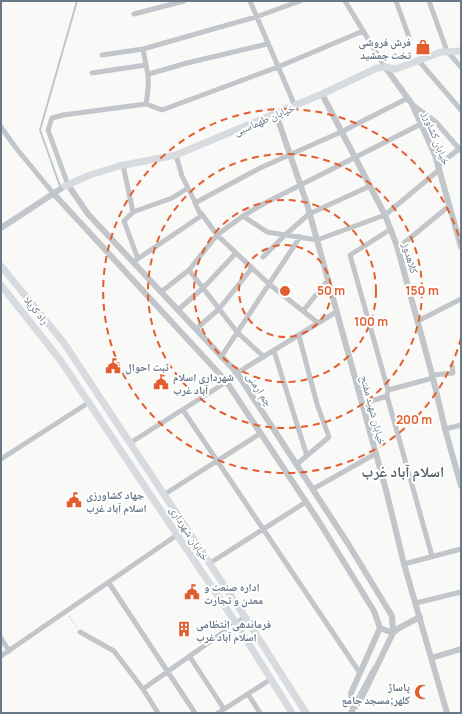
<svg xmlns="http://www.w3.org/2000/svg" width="462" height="714" font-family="Manrope,'Noto Naskh Arabic',sans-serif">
  <rect width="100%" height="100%" fill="#f9f9f7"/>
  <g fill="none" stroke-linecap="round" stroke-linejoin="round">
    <path stroke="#bdc7cc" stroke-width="2" d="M60,186L40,130L77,1
      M354,703L374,666"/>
    <path stroke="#bcbfc2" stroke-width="1" stroke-dasharray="2 2" stroke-linecap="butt" d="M69,616L77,628"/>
    <path stroke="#c2c6ca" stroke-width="5" d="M250,1L295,106
      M345,1L385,67
      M396,1L409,37
      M429,1L447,51L461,67
      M134,14L184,1
      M102,55L143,49L256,17L300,1
      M418,60L461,110
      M146,65C150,79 148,91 146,104
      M92,73L146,65L143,49
      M149,74L187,63L267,44
      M413,105L436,122L461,151
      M1,127L16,148L53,193
      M176,155L182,176L196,204
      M123,165L133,212L172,198L188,188
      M438,166L461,147
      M68,185L48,130L52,118L63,115L146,104L162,110L278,67L363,31
      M133,212L124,221L138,259
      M201,213L217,235L269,284L318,323
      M243,216L267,232L317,240L385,215L439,170
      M398,248L449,206
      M263,257L285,235L309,214L370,186
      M133,262L201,216L195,203L260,168L341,132L408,98
      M189,270L237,332L264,357
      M161,292L189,270L217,235L243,216L263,204L421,124
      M178,310L203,288L236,253
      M303,311L328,280
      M418,321L461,299
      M196,329L219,309L252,268
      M274,351L307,456
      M221,357L300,237
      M433,375L453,373L452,366
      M388,390L350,255L391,229
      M387,396L432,556
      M362,404L387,396L388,390L433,378
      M183,410L360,673
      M445,429L461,425
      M130,443L220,386L237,373L336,312
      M1,459L88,403
      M297,464L329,437L317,404L299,336
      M313,489L375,454
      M165,494L261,433
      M210,563L306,502
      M404,564L461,549
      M109,583L195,713
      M416,603L461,592
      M80,632L114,651L143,689L158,713
      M1,638L9,651
      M1,656L177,535
      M190,657L224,709
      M143,689L245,617
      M248,694L260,713
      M218,713L271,679"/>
    <path stroke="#c2c6ca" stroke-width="6" d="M385,67L412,104L435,155L461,247
      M322,94L385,215L397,246L433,378L445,429L461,486
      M276,114L307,204L386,490L404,564L447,713
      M68,185L88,214L237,373L347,542L392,616L393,633
      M53,193L226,381L318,520L374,611L380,628
      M1,228L65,186
      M380,628L393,633
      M431,658L461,649
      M353,709L351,693L380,628
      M351,713L353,709L359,703L393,633L399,628L420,617"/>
    <path stroke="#d7dbdf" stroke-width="7" d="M65,186L90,175L119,166L176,155L322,94L377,68L385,67L396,69L441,52L461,51
      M1,266L64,343L245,617L306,713
      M1,285L61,361L236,623L292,713"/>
  </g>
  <g fill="none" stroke="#e25e2e" stroke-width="2" stroke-dasharray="7 5">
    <circle cx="285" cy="291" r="46"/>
    <circle cx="285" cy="291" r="91"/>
    <circle cx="285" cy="291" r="137"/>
    <path d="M461 338A182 182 0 1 1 461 244"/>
  </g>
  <defs>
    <g id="shop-bare" transform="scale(1.2)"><path d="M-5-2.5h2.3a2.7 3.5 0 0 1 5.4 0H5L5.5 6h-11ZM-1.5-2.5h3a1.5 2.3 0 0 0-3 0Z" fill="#e25e2e" stroke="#fff" stroke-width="2.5" paint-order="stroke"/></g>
    <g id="civic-bare" transform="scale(1.2)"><path d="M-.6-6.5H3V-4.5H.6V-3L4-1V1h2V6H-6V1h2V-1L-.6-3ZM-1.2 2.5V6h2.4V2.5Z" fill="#e25e2e" stroke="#fff" stroke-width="2.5" paint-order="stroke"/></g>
    <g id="building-bare" transform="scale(1.2)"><path d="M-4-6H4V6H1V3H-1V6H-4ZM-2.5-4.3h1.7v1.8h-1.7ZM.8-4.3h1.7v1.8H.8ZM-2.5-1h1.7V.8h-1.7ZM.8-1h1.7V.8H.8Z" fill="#e25e2e" stroke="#fff" stroke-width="2.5" paint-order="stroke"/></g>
    <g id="mosque-bare" transform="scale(1.2)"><path d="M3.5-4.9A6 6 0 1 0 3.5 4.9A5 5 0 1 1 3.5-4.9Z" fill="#e25e2e" stroke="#fff" stroke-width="2.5" paint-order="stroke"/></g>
  </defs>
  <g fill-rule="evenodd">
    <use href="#shop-bare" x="423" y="47"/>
    <use href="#civic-bare" x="113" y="366"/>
    <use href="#civic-bare" x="161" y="382"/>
    <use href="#civic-bare" x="74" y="500"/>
    <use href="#civic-bare" x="192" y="592"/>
    <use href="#building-bare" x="184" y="629"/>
    <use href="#mosque-bare" x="422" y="692"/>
  </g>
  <g text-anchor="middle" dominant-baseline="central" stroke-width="4" stroke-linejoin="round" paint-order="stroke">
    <g font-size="11" font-weight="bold" fill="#687887" stroke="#fff" text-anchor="start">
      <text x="411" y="41" text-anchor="end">فرش فروشی<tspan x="411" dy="13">تخت جمشید</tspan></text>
      <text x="125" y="366">ثبت احوال</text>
      <text x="173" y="376">شهرداری اسلام<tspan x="173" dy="13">آباد غرب</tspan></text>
      <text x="86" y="494">جهاد کشاورزی<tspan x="86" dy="13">اسلام آباد غرب</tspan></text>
      <text x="204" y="586">اداره صنعت و<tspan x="204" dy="13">معدن و تجارت</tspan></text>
      <text x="196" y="623">فرماندهی انتظامی<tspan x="196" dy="13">اسلام آباد غرب</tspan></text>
      <text x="410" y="686" text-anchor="end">پاساژ<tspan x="410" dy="13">کلهر;مسجد جامع</tspan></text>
    </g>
    <g font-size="11" fill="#687887" stroke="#fff">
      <text transform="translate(264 119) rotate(-23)">خیابان طهماسبی</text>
      <text transform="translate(437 138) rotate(68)">خیابان کشاورز</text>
      <text transform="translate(411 258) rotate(74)">کلاهدوز</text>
      <text transform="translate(37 310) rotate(51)">راه کربلا</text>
      <text transform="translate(260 389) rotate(57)">چم ارمنی</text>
      <text transform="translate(374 410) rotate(75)">خیابان شهید مفتح</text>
      <text transform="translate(190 533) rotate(57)">خیابان شهرداری</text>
    </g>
    <g font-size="15" font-weight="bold" fill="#56626c" stroke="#fff">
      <text x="403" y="471">اسلام آباد غرب</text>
    </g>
  </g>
  <circle cx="285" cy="291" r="6" fill="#e25e2e" stroke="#fff" stroke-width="2"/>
  <g font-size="12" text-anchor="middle" font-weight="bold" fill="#e25e2e" stroke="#fff" stroke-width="4" stroke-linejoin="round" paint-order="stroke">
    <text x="331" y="295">50 m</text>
    <text x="422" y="295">150 m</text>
    <text x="371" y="326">100 m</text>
    <text x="414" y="424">200 m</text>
  </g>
  <rect width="462" height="714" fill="none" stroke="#687887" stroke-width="4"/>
</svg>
